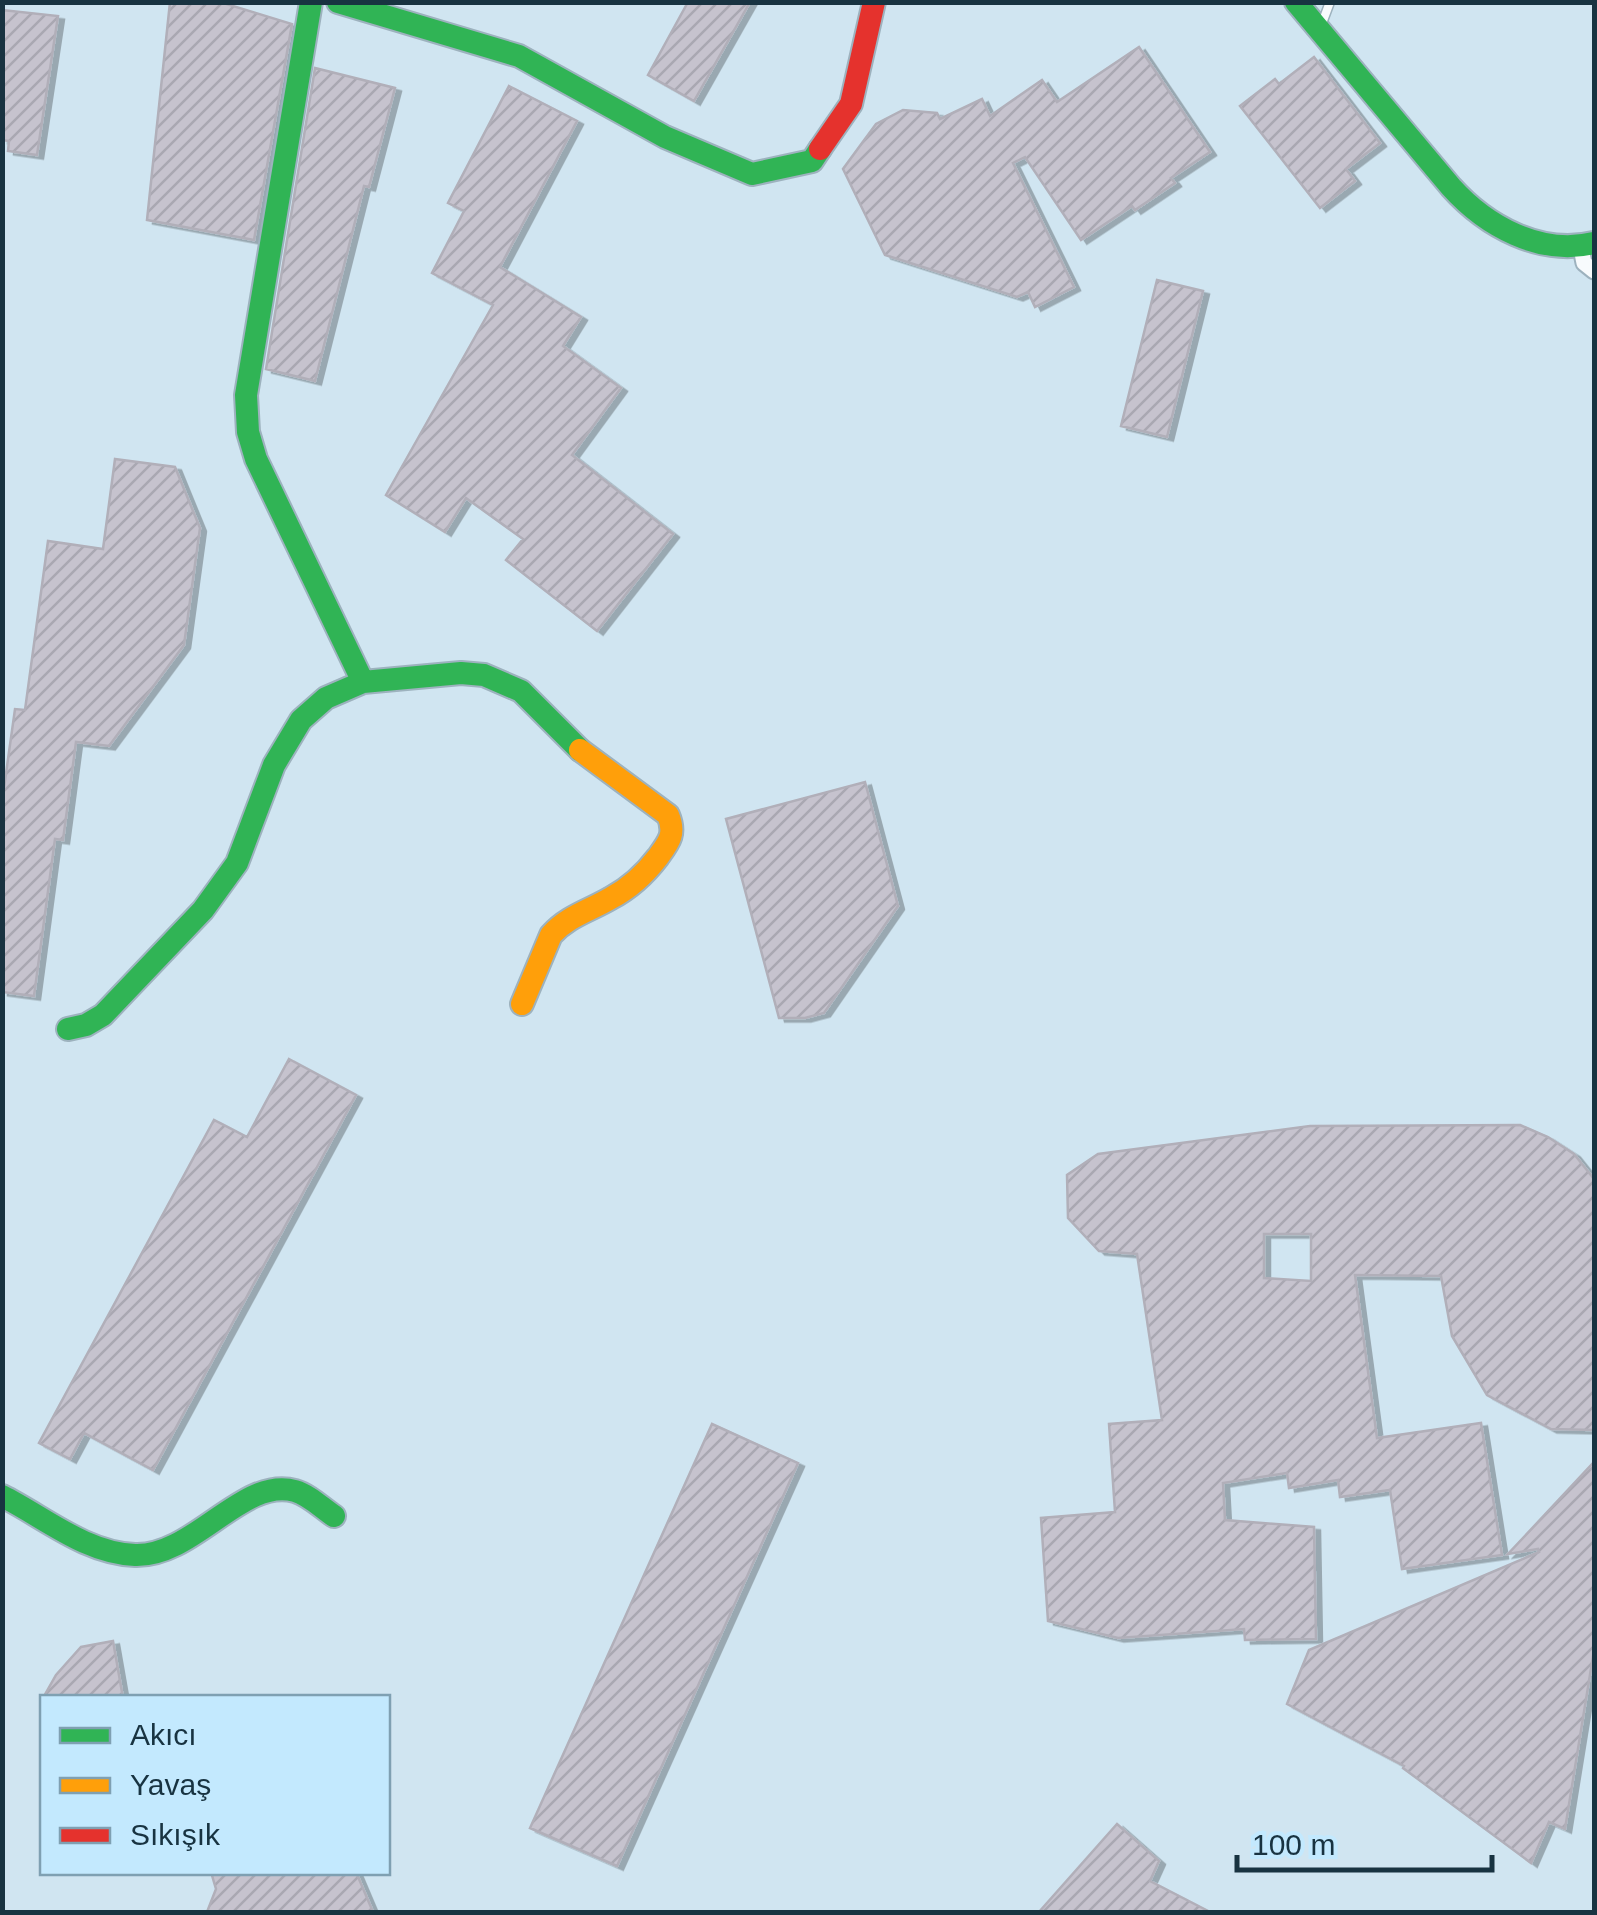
<svg xmlns="http://www.w3.org/2000/svg" width="1597" height="1915" font-family="Arial,sans-serif">
  <defs>
    <pattern id="building-hatch" width="6" height="6" patternUnits="userSpaceOnUse" patternTransform="scale(2.5)"><rect width="6" height="6" fill="#c6c3ce"/><path d="M-1 1l2-2M0 6l6-6M5 7l2-2" fill="none" stroke="#a9a8b2"/></pattern>
    <filter id="shadow"><feDropShadow dx="6" dy="3.5" stdDeviation="0" flood-color="#0004"/></filter>
  </defs>
  <rect width="100%" height="100%" fill="#d0e5f1"/>
  <path fill="url(#building-hatch)" stroke="#b1afb9" stroke-width="2.5" fill-rule="evenodd" filter="url(#shadow)" d="M170,2H220L292,24L254,240L147,220Z
    M688,2H750L694,101L648,75Z
    M2,10L58,16L37,155L8,151L9,141L2,140Z
    M1139,47L1210,152L1171,178L1175,183L1135,210L1132,206L1081,240L1025,157L1013,163L1074,287L1035,307L1028,292L1017,297L885,255L843,169L876,124L903,110L937,113L940,119L982,99L990,116L1042,80L1057,102Z
    M1314,57L1380,143L1346,169L1355,181L1320,208L1240,106L1275,79L1279,84Z
    M315,68L395,88L369,187L364,186L315,381L266,369Z
    M509,86L577,121L500,267L581,317L563,346L621,388L572,455L673,534L597,631L506,560L523,539L466,498L445,532L386,495L493,305L432,273L464,211L448,203Z
    M1157,280L1203,291L1167,437L1121,426Z
    M115,459L175,467L200,528L184,645L109,746L76,742L63,840L55,839L34,996L2,992V802L15,709L25,710L48,541L103,549Z
    M865,782L898,906L824,1013L805,1018H779L726,819Z
    M289,1059L356,1095L153,1470L84,1433L70,1459L39,1443L214,1120L247,1137Z
    M1520,1125L1548,1137L1574,1154L1594,1179V1430L1551,1429L1487,1395L1452,1336L1441,1276L1355,1275L1377,1438L1481,1423L1502,1555L1402,1569L1390,1490L1340,1497L1338,1480L1289,1488L1287,1473L1223,1483L1225,1520L1314,1527L1316,1639L1245,1640L1244,1629L1118,1638L1048,1621L1041,1518L1115,1512L1109,1424L1162,1420L1137,1254L1099,1251L1068,1218L1067,1175L1098,1154L1310,1126ZM1264,1234H1311V1281L1264,1278Z
    M712,1424L798,1463L617,1866L530,1828Z
    M1594,1462V1650L1565,1829L1549,1822L1531,1863L1403,1768L1404,1766L1287,1704L1309,1650L1539,1552L1538,1549L1508,1554Z
    M113,1641L123,1698H43L56,1675L81,1647Z
    M1117,1824L1159,1861L1150,1881L1210,1912H1039Z
    M211,1872H356L373,1912H207L216,1889Z"/>
  <g fill="none" stroke-linecap="round" stroke-linejoin="round">
    <g stroke="#9db2be" stroke-width="11">
      <path id="lane" d="M1321,26L1330,2"/>
    </g>
    <g stroke="#9db2be" stroke-width="19">
      <path id="street" d="M1581,248L1584,263L1594,271"/>
    </g>
    <g stroke="#9db2be" stroke-width="26">
      <path id="fast" d="M311,2L246,395L248,432L256,459L363,682
        M338,2L519,56L665,137L752,174L812,161L820,149
        M1296,2L1451,187C1486,226 1540,256 1594,243
        M68,1029L86,1025L103,1015L203,910L237,863L274,765L301,720L326,698L363,682L461,673L484,675L521,691L580,750
        M2,1496C44,1517 85,1553 135,1555C194,1557 243,1476 295,1491C309,1495 322,1508 334,1516"/>
    </g>
    <g stroke="#9db2be" stroke-width="26">
      <path id="slow" d="M522,1004L551,935C568,916 589,911 611,898C630,888 645,874 658,857C669,842 676,834 668,815L580,750"/>
    </g>
    <g stroke="#9db2be" stroke-width="26">
      <path id="jam" d="M820,149L851,104L874,2"/>
    </g>
    <use href="#lane" stroke="#f8fbfd" stroke-width="8"/>
    <use href="#street" stroke="#f8fbfd" stroke-width="15"/>
    <use href="#fast" stroke="#30b455" stroke-width="22"/>
    <use href="#slow" stroke="#ff9f0a" stroke-width="22"/>
    <use href="#jam" stroke="#e5322d" stroke-width="22"/>
  </g>
  <rect width="1597" height="1915" fill="none" stroke="#183341" stroke-width="10"/>
  <rect x="40" y="1695" width="350" height="180" fill="#c3e9fe" stroke="#7fa0b2" stroke-width="2.5"/>
  <rect x="60" y="1728" width="50" height="15" fill="#30b455" stroke="#7fa0b2" stroke-width="2.5"/>
  <text x="130" y="1745" font-size="30" fill="#183341">Akıcı</text>
  <rect x="60" y="1778" width="50" height="15" fill="#ff9f0a" stroke="#7fa0b2" stroke-width="2.5"/>
  <text x="130" y="1795" font-size="30" fill="#183341">Yavaş</text>
  <rect x="60" y="1828" width="50" height="15" fill="#e5322d" stroke="#7fa0b2" stroke-width="2.5"/>
  <text x="130" y="1845" font-size="30" fill="#183341">Sıkışık</text>
  <path d="M1237 1855v15h255v-15" fill="none" stroke="#183341" stroke-width="5"/>
  <text x="1252" y="1855" font-size="30" fill="#183341" stroke="#c3e9fe" stroke-width="8" paint-order="stroke">100 m</text>
</svg>
